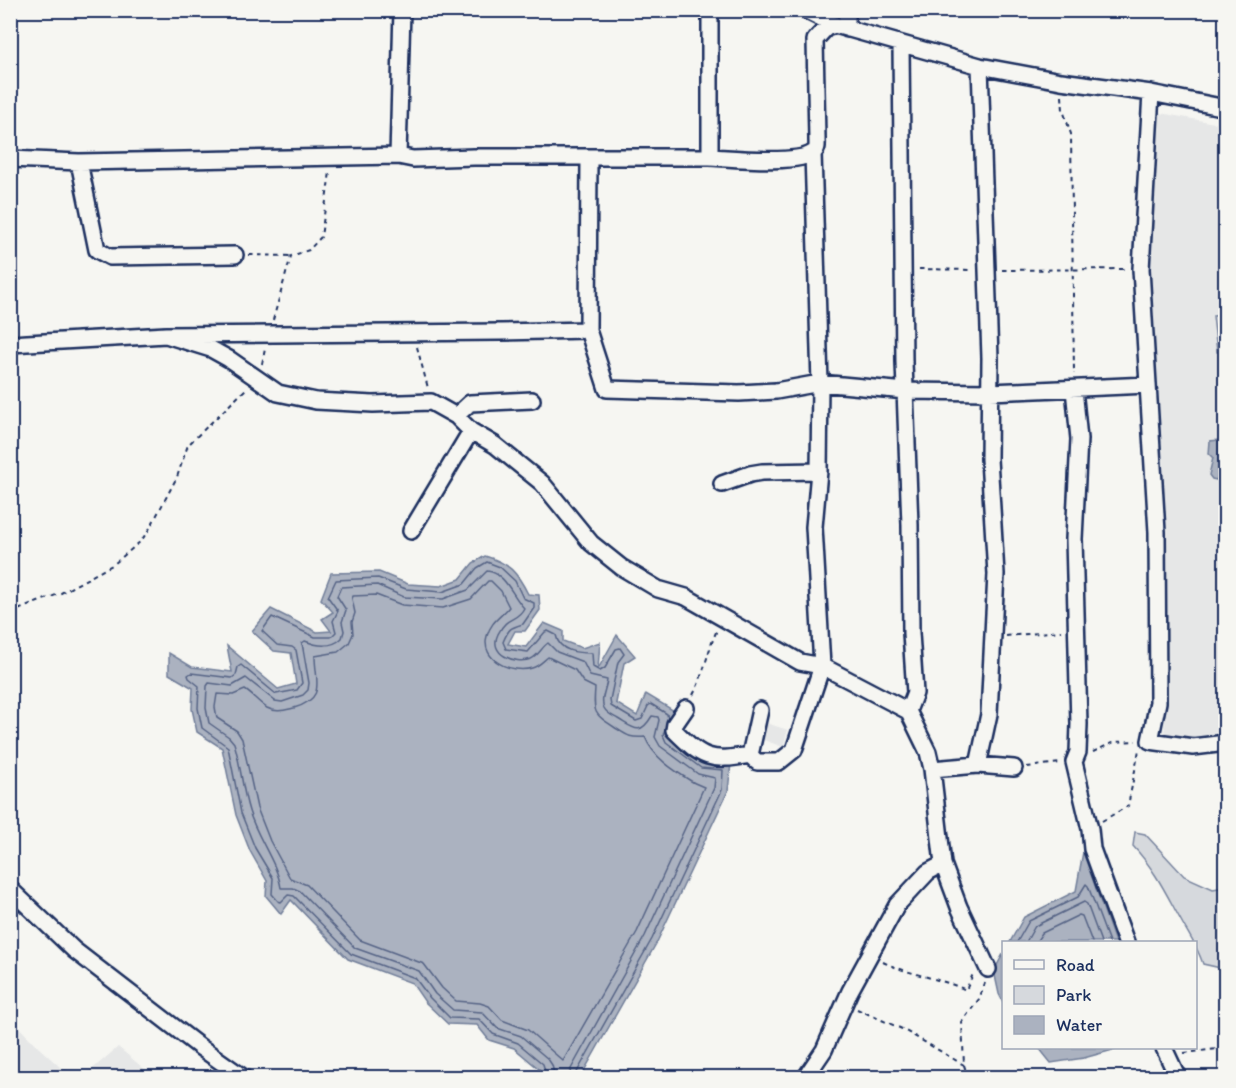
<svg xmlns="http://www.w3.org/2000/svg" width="1236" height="1088" font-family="Itim,sans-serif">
  <rect width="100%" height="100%" fill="#f6f6f2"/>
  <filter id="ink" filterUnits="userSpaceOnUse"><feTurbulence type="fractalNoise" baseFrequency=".0167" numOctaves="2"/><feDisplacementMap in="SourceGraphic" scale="12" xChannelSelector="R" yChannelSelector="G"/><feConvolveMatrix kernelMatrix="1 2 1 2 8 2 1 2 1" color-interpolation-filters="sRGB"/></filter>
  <g filter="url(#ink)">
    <path fill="#e6e7e7" d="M1155,112L1225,125V737L1164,738L1166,661L1150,372V216Z
      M766,723L788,730L783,747L761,739Z
      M10,1018L38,1047L71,1077H11Z
      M118,1047L154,1077H83Z"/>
    <path fill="#d6d9dd" stroke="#78849e" stroke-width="1.5" d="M1225,315V351L1217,352L1213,316Z
      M1135,832L1145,834L1184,876L1213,889L1225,887V969L1203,964C1198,949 1192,940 1184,926C1167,896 1157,872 1133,846Z"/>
    <path fill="#abb2c0" stroke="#717e99" stroke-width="1.5" d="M1219,440L1222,449L1225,451V474H1218L1217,480L1212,479L1209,475L1213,458L1209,454L1210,441Z
      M485,556C509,563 517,572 528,594L539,595L540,610L525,631H515L508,644L526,647L544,623L563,631V641L582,648L600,642L598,669L617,635L635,656L624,663L616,703L637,716L646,694L676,712L669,736L704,763H731L728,791L657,942L580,1078L542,1077L539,1069L514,1048L489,1040L477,1025L448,1024L425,1002L412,983L348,959L291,900L281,914L266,896L267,881L250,851L236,815L222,748L197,732L192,709L193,688L169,674V653L192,667L232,672L227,646L278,689L296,684L291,653L274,651L252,631L271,609L317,632L331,631L322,619L333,612L321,599L331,573L379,572L408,584L441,586L460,579L473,563Z
      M1083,852L1115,942H1010L1024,917L1076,891Z
      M1003,954V1002L999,994L994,971Z
      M1039,1048H1120L1084,1058L1051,1063Z"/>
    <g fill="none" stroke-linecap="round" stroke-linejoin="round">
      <path stroke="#556385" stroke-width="1.5" d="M488,581H491L501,591L509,607C501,617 491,621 487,636C480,661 513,674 532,668C539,666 543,661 548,657L575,670L583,682L595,688C593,713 594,714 614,727C628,736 629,738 645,737C653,757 673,770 691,781C696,784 700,785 704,787L637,932L563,1061L528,1030L502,1020L489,1006L480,1003L456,1001L442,988L424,964L360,940L307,885L290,878L270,841L257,808L242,739L237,731L217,718L215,707L217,694L233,695L245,690C253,695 259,703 267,708C276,713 285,710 294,708C327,698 315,681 315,656L338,652L349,643L353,634L352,622L355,613L352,599L353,596L376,595L402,605L443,608L471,599Z
        M1017,942L1029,921L1078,897L1086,884L1088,886L1109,942
        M1026,942L1035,926L1084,902L1087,904L1101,942
        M1036,942L1042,933L1079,915L1082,916L1092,942
        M547,1078L543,1064L518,1043L493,1034L479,1019L450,1018L430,998L415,978L351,954L294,896L288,895L281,902L278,901L272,894L273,878L255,848L241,813L228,747L202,728L198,708L199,686L189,678L188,675L191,673L232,678L236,675L238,667L241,665L276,694L297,690L302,683L296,650L292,647L277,645L262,631L272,617L315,637H331L336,632L333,621L338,611L328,597L336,580L378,578L406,589L442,592L464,584L477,568L487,562L500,567L515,581L523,598L534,603V608L523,624C510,628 509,628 503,642L506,649L528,652L545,632L548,631L556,635C559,652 578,653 592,653L593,667L600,671L605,668L616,649L620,648L624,654L618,662L610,700L611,706L636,721L642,719L648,706L651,704L667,714L668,719
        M555,1078L552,1065L548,1059L521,1036L497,1028L482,1012L453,1010L435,994L419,971L355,948L300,891L293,888H281C277,862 257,838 249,811C242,789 241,765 234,743L229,737L209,723L206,708L207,686L209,683L232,686L246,678L275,701L282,702L303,695L308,690L309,683L302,643L305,641C317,646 332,648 342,638L344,631L342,622L346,610L337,596L341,587L377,585L404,597L443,599L468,590L487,571C506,573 512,596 524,608C517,622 507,615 498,634C488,654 515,665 531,659C538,656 542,647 548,643L557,652L583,662L590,676L607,680C606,689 600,699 604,708C607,714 613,716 618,719C635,729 640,736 652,716L658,717L659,720L655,737L660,746L698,774L715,778L714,788L645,936L571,1069L569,1078
        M577,1078V1072L652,939L722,790L723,770L701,768L666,742L663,735L666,726"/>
      <g stroke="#1b2f5e" stroke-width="20">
        <path id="minor" d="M710,10V157C731,158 799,165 814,152C818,149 817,144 817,139L815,40L826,28L835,25L980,66L1061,81L1151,93L1226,108
          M805,10L835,25
          M847,29V10
          M901,45L904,362L910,525L911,633L915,693L908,711
          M1151,93L1141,269L1157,532L1158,702L1150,741L1193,747L1226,743
          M398,156L402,10
          M589,158L588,330L607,389L739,393L776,391L820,383L906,391L990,392L1148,385
          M10,159L79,162L398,156L413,159L474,157H710
          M79,162L97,250L110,257L235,255
          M166,335L211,349L229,359L278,393L316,401L373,404L431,402L456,416L471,431L495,445L542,483L591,543L621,567L658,589L686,597L800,662L822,666L908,711L928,752L932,769L943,864L959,907L988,969
          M10,344L166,335L501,332L588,330
          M1074,389L1079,439L1074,539L1079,724L1078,752L1074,762L1090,829L1092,849L1126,942
          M456,416L470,403L532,400
          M722,484L750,474L762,472L819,471
          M411,531L471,431
          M686,708L675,724L674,730C703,759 710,762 750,755
          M750,755L757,762H779L794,750L822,666L814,527L819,471L820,383L813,153
          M750,755L760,710
          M978,765L989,714L996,574L989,459L990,358L980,66
          M932,769L978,765L1014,768
          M10,889L74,950L200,1047L244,1078
          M1164,1048L1178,1078
          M805,1078L824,1050L850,991L897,905L928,872L943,864"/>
      </g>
      <path stroke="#1b2f5e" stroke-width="2" stroke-dasharray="4.5 4.5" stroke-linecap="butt" d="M1062,96L1063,110L1071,134L1074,374
        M249,255L291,256
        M919,269L973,270
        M1002,270L1126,269
        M273,320L291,256L309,250L321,237L330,172
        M417,347L428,388
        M262,364L265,349
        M10,613L61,593L114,564L141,541L150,528L177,477L188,445L247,388
        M1006,636L1061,631
        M693,695C704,675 707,652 717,630
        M1093,752L1114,742L1136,741
        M1027,767L1060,763
        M1102,821L1128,806L1139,750
        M883,962C910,975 940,978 966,990L973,974
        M857,1009L902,1029L964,1065
        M1184,1053L1226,1048
        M64,1071L97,1078
        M968,1078L964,1065L962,1022L979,999L985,983"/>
      <use href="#minor" stroke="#f6f6f2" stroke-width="15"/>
    </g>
  </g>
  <rect width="1236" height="1088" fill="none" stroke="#f6f6f2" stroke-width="36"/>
  <rect x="18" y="18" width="1200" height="1052" fill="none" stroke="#1b2f5e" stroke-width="2" filter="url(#ink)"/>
  <rect x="1002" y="941" width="195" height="108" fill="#f6f6f2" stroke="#9ea6b7" stroke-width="1.5"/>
  <rect x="1014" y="960" width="30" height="9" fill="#f6f6f2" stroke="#9ea6b7" stroke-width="1.5"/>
  <text x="1056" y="971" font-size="18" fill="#1b2f5e">Road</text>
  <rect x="1014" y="986" width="30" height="18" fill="#d6d9dd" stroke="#9ea6b7" stroke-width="1.5"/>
  <text x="1056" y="1001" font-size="18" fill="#1b2f5e">Park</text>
  <rect x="1014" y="1016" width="30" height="18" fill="#abb2c0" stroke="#9ea6b7" stroke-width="1.5"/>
  <text x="1056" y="1031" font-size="18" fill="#1b2f5e">Water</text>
</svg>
